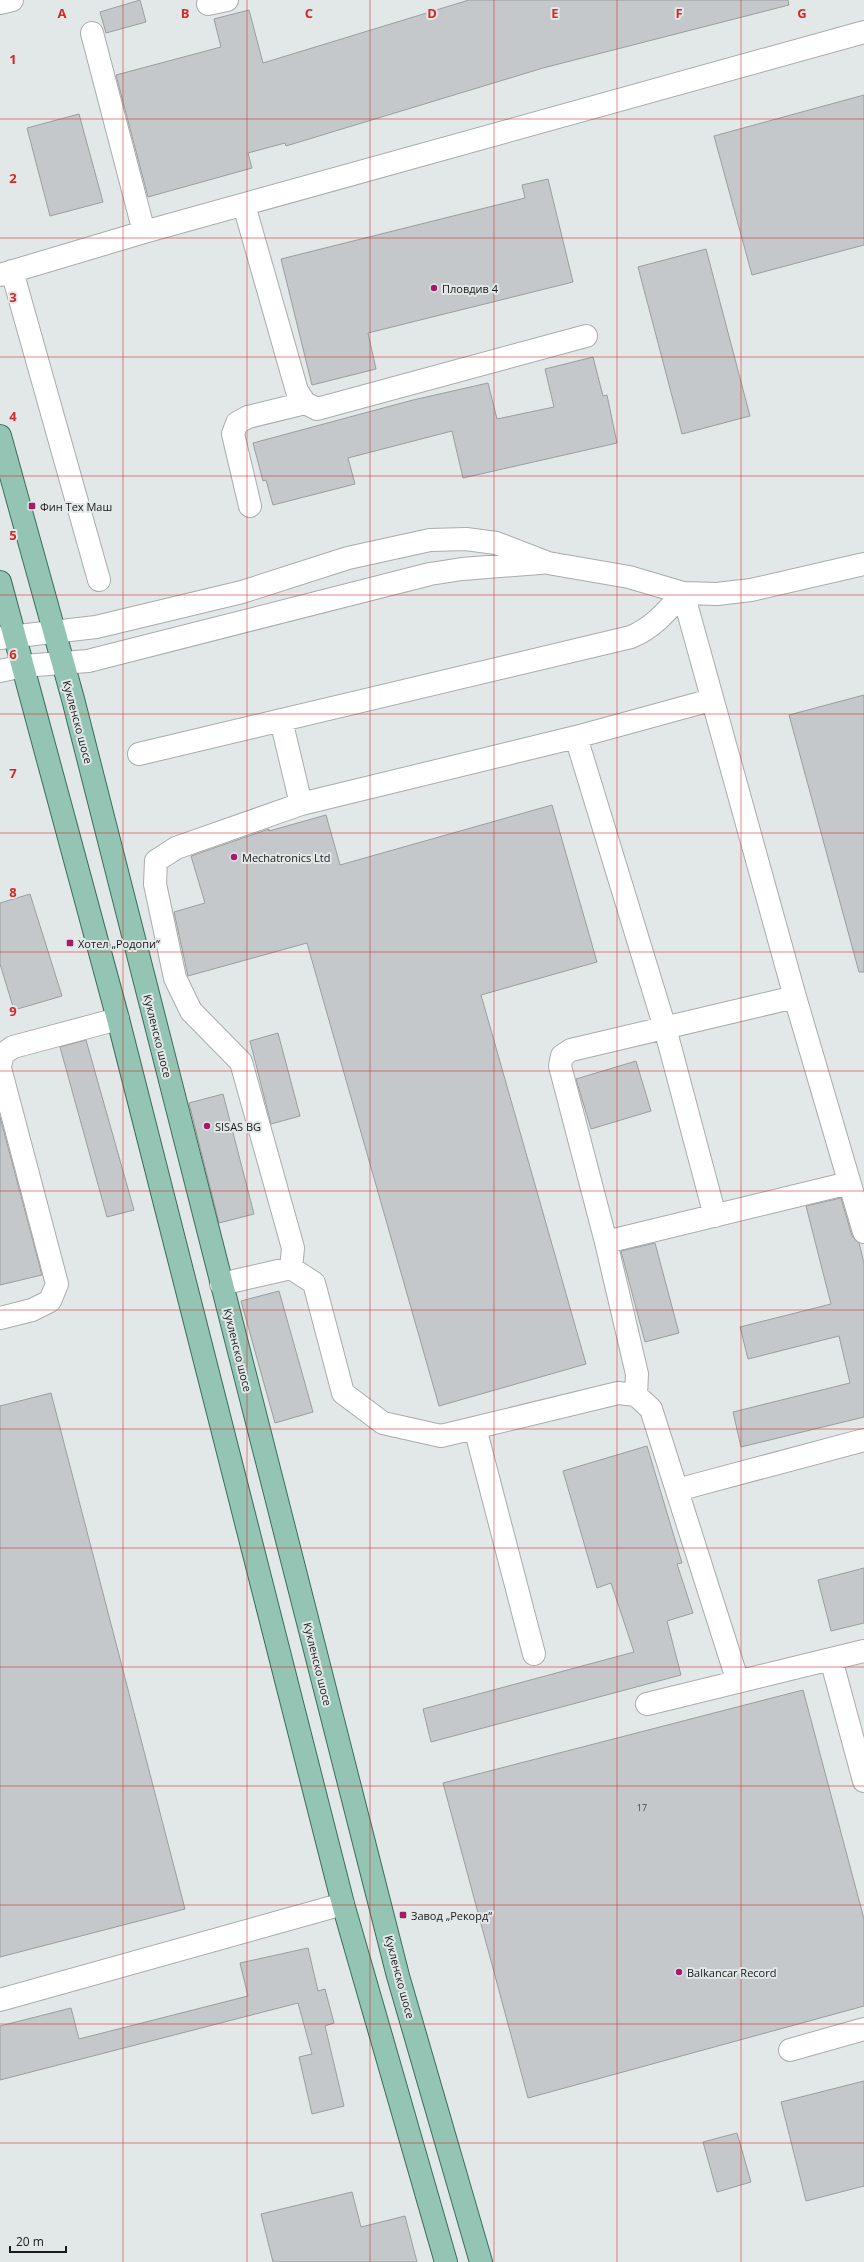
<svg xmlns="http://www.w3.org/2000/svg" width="864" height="2262" font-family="'Open Sans',sans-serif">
  <rect width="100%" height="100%" fill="#e2e7e7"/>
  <path fill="#c4c8ca" stroke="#9a9e9f" d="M140,0L146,22L106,33L100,12Z
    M469,0H788L789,5L543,68L286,146L285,143L248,153L252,168L148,197L116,75L221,47L214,19L249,10L263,63Z
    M864,95V245L752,275L714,136Z
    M79,114L103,202L50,216L27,128Z
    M548,179L573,282L368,333L376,369L312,385L281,259L525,198L522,185Z
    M706,249L750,416L682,434L638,267Z
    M593,357L603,396L607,395L617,443L463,478L452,431L348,458L355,484L273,505L266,480L263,481L253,443L413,400L488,383L497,419L554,407L545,369Z
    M864,695V972H859L789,715Z
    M552,805L597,962L481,995L586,1364L439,1406L307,943L188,976L174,912L205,903L191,856L269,829V831L326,815L340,865Z
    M30,894L62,996L14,1010L0,964V903Z
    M278,1033L300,1116L271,1124L250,1041Z
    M86,1040L134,1210L107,1217L60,1047Z
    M636,1061L651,1111L591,1129L576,1079Z
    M223,1094L254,1214L219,1223L189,1103Z
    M0,1117L42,1275L0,1285Z
    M841,1198L852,1236L859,1243L864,1263V1417L741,1447L733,1412L850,1383L839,1336L748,1359L740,1327L831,1304L806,1206Z
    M655,1243L679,1333L645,1342L621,1251Z
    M279,1291L313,1412L275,1423L241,1301Z
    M51,1393L185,1909L0,1957V1406Z
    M647,1446L682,1563L677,1564L693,1613L667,1621L681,1675L431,1742L423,1709L634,1652L611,1583L597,1588L563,1471Z
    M864,1568V1623L831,1631L818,1580Z
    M803,1690L864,1919V2006L528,2098L443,1783Z
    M308,1948L318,1991L325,1989L334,2023L325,2026L344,2106L312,2114L299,2057L312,2054L298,2003L0,2080V2026L71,2008L79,2039L248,1996L240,1963Z
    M864,2081V2186L806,2201L781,2102Z
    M737,2133L751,2182L717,2192L703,2142Z
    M352,2192L361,2227L405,2216L417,2262H273L261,2214Z"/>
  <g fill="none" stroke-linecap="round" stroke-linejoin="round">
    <g stroke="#a8acac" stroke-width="24">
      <path id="minor" d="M0,3L12,0
        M208,4L227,0
        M92,33L144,232
        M244,205L297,391L305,403L317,409L586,336
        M12,271L99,580
        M0,275L144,232L864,32
        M250,506L233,434L237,423L248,417L305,403
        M683,593L795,997L864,1232
        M0,638L96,627L242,592L348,558L430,540L466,539L496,543L548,563L629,577L683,593L717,594L751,590L864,564
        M0,671L23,666L88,661L430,574L462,569L540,563
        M281,720L301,804L576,737L711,700
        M576,737L665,1028L715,1216
        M139,754L631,637C654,627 667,611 683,593
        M0,1066L3,1054L13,1047L118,1019
        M0,1068L57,1284L50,1301L32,1310L0,1318
        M606,1242L849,1183
        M291,1268L293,1248L241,1062L191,1011L175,978L155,884L156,861L176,848L301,804
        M221,1284L291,1268L314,1283L343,1393L383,1423L441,1436L618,1393L636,1395L651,1409L738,1682
        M636,1395L637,1374L606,1242L560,1066L562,1056L571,1050L795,997
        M475,1428L534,1654
        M677,1490L864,1440
        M831,1659L864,1781
        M647,1704L864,1651
        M0,2000L343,1904
        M790,2050L864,2029"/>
    </g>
    <g stroke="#3a6f5d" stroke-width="24">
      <path id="major" d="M0,436L73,699L398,1976L481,2262
        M0,582L118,1019L343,1904L446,2262"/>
    </g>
    <use href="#minor" stroke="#fff" stroke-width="22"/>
    <use href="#major" stroke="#94c4b4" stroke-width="22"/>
  </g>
  <path fill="none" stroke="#d62828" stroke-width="1" stroke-opacity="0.55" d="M123,0V2262M247,0V2262M370,0V2262M494,0V2262M617,0V2262M741,0V2262M0,119H864M0,238H864M0,357H864M0,476H864M0,595H864M0,714H864M0,833H864M0,952H864M0,1071H864M0,1191H864M0,1310H864M0,1429H864M0,1548H864M0,1667H864M0,1786H864M0,1905H864M0,2024H864M0,2143H864"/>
  <g fill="#a31c67" stroke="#e2e7e7" stroke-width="1.5">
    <circle cx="434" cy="288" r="4"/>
    <rect x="28" y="502" width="8" height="8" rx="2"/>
    <circle cx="234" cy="857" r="4"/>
    <rect x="66" y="939" width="8" height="8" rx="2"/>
    <circle cx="207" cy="1126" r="4"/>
    <rect x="399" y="1911" width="8" height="8" rx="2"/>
    <circle cx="679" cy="1972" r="4"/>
  </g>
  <g text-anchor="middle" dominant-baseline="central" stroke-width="4" stroke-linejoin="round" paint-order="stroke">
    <g font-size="9" fill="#434545">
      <text x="642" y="1807">17</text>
    </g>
    <g font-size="11" fill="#181919" stroke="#e2e7e7" text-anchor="start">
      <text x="442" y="288">Пловдив 4</text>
      <text x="40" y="506">Фин Тех Маш</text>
      <text x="242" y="857">Mechatronics Ltd</text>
      <text x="78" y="943">Хотел „Родопи“</text>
      <text x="215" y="1126">SISAS BG</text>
      <text x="411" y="1915">Завод „Рекорд“</text>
      <text x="687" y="1972">Balkancar Record</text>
    </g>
    <g font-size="11" fill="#181919" stroke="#e2e7e7">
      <text transform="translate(78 722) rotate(75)">Кукленско шосе</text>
      <text transform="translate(158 1036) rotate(76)">Кукленско шосе</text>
      <text transform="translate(238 1350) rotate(76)">Кукленско шосе</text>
      <text transform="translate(318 1664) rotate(76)">Кукленско шосе</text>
      <text transform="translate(400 1977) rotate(75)">Кукленско шосе</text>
    </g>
  </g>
  <g font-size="13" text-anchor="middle" font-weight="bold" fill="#d62828" stroke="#e2e7e7" stroke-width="4" stroke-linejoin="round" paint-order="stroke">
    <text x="62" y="18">A</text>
    <text x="185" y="18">B</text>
    <text x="309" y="18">C</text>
    <text x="432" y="18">D</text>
    <text x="555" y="18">E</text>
    <text x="679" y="18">F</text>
    <text x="802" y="18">G</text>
    <text x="13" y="64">1</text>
    <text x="13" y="183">2</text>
    <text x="13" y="302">3</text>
    <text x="13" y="421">4</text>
    <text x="13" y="540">5</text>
    <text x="13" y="659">6</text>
    <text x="13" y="778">7</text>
    <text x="13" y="897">8</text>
    <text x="13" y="1016">9</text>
  </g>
  <path d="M10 2246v6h56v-6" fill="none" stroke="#181919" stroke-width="2"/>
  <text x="16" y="2246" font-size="12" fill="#181919" stroke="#e2e7e7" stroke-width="3" paint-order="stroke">20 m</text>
</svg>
